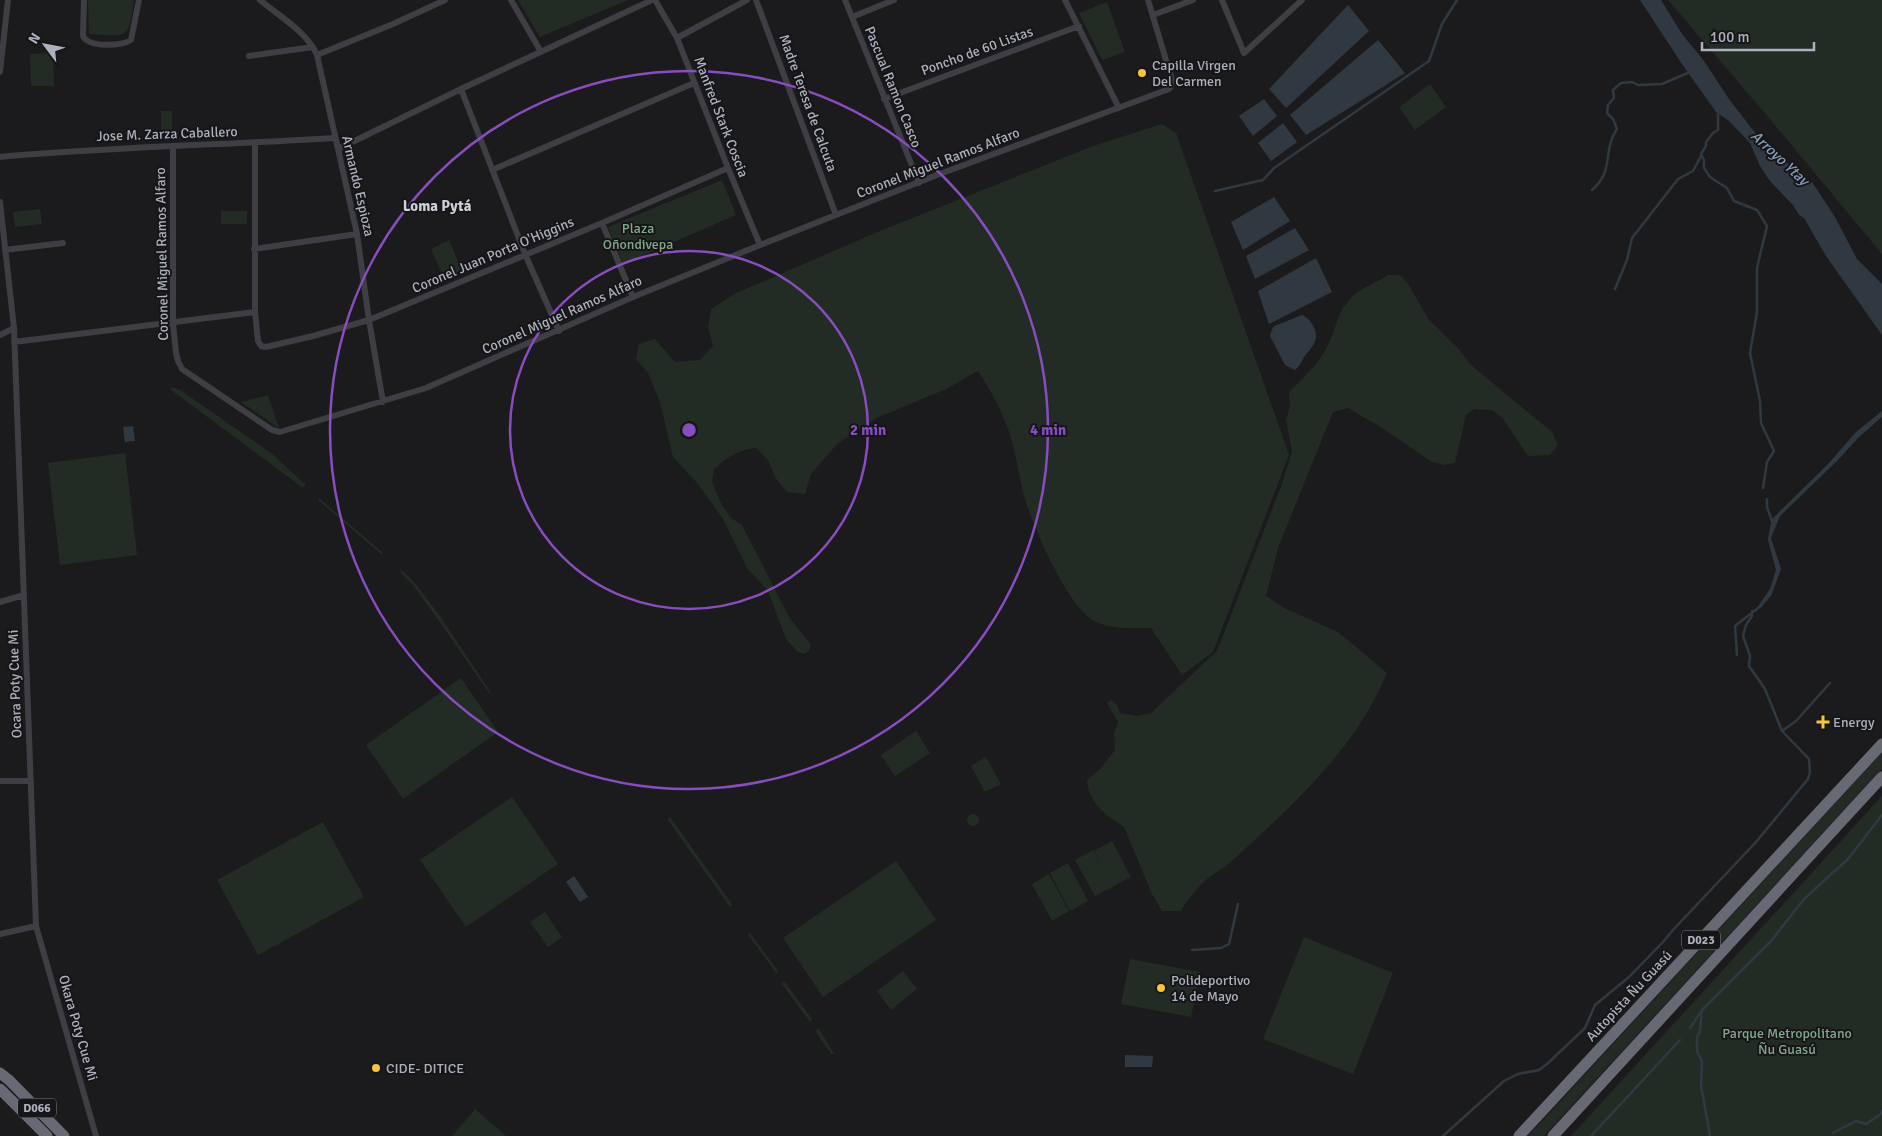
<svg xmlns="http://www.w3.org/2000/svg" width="1882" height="1136" font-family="Signika,sans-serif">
  <rect width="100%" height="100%" fill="#1b1b1d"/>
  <path fill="#27272a" d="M1882,752V769L1544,1136H1528Z"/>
  <path fill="#222c24" d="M88,0H134C129,41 127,36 89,34Z
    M518,0H628L540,37Z
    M1668,0H1882V254L1764,112Z
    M1107,2L1125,52L1102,60L1079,13Z
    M53,53L54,86H31L30,54Z
    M1430,84L1446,107L1415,130L1399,107Z
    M161,111H172V133H161Z
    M1162,124L1176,133L1289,455L1213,652L1182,675L1151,628C1131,628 1108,630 1091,619C1065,601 1031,523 1023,492C1018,471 1015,448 1008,429C1000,408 990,389 978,371L946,389L877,418L838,443L811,474L805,494L787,492L775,477L768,460L756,448C737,450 728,457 714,469L712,482L721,503L731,518L742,525L789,617L811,645L809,651L804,654L798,652L786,639L768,591L747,568L723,519L698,484L673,457L660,402L648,373L636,359L639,344L655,339L675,362L700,360L713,346L708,328L711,309L734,294L880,231L1093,146Z
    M722,180L736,215L623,264L608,227Z
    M40,209L42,224L15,227L13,212Z
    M221,211H247V224H221Z
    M449,240L462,271L444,279L431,249Z
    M1388,275H1400L1408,284L1429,320L1456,346L1471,365L1552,432L1558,445L1550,455L1528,456L1502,417L1491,410L1474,409L1466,415L1455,463L1444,465L1432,462L1379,426L1348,408L1333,412L1278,548L1266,596L1284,608L1338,632L1387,673C1382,683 1378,694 1372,704C1336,768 1279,818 1225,867C1205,878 1192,892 1181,911H1162L1152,894L1124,827L1105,814L1096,804L1089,792L1087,780L1101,768L1115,750L1114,733L1118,722L1107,703L1111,700L1117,705L1120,713L1137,716L1151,713L1217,651L1282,484L1292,451L1286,420L1290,406L1289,392C1304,377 1319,364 1328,345C1338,325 1335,315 1352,297C1359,289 1378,282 1388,275Z
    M172,387L180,390L271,453L305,484V486L302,487L171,390L170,388Z
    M268,395L279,428L241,402Z
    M125,453L137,555L60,565L48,463Z
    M319,498L382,552V554H381L318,500Z
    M402,570L415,583L440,616L491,693H489L437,618L413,585L400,572Z
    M461,678L498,732L403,799L366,745Z
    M916,731L930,753L895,776L881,755Z
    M1882,753V765L1744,917L1540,1136H1530Z
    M986,757L1001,784L985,792L971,766Z
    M1882,796V1136H1571Z
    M512,797L558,864L466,927L420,860Z
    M967 820a6 6 0 1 1 12 0a6 6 0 1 1-12 0Z
    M670,817L732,904L730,907L668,820Z
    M323,822L364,897L258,955L217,880Z
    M1112,841L1131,877L1095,896L1075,860L1093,850L1103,868L1094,851Z
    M896,861L936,920L823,997L783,938Z
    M1068,863L1088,901L1070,911L1050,873Z
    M1049,874L1069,911L1052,921L1032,884Z
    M545,912L562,937L548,947L530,922Z
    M750,933L778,971L777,974L748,935Z
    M1304,937L1393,973L1353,1074L1263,1039Z
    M1130,959L1200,972L1191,1017L1121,1004Z
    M903,971L917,989L891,1010L877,991Z
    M784,981L812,1019L810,1022L782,984Z
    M817,1029H819L834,1054H831L816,1032Z
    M475,1109L506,1136H452Z"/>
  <path fill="#303942" d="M1640,0H1661L1682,34L1704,61L1729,99L1749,125L1767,147L1812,182L1835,217L1857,259L1882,284V335L1826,256L1804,218L1799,215L1793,205L1769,180L1760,166L1750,143L1729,121L1716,112L1682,64Z
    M1348,5L1369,31L1286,108L1269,89Z
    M1378,40L1405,73L1306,135L1290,115Z
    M1264,99L1277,116L1253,136L1239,116Z
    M1283,123L1297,142L1271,161L1258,143Z
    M1274,197L1290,221L1243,250L1231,222Z
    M1295,228L1309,250L1255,279L1246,256Z
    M1316,258L1332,292L1269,324L1258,291Z
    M1302,315C1308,318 1310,320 1313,326C1321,339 1312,347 1304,357C1301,362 1300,366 1295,370L1285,365L1270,336L1273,327L1277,325Z
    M1882,411V417L1859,437L1837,461L1780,516L1771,538L1781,569L1771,596L1761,607L1759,605L1770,589L1776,570L1768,540L1770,527L1773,518L1829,463L1856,432Z
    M133,426L135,441L125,442L123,427Z
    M574,876L588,897L580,902L566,882Z
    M1125,1055L1153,1056L1152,1067H1125Z"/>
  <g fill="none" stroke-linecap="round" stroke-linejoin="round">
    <path stroke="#303942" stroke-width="2.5" d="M1722,112L1718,114V130L1713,133L1706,142V146L1701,154L1704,160V168L1710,177L1727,188L1734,201L1757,210L1767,226L1757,268V312L1750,353L1760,401L1761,423L1774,451L1767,462L1763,488
      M1592,190C1615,170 1602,151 1617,129L1613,119L1607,113L1608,105L1614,98L1613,90L1621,83L1632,82L1638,85L1662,84L1690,72
      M1215,191L1263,180L1274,168L1429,61L1442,24L1457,0
      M1615,289L1627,260L1632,238L1678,179L1693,171L1701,156
      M1767,499V507L1773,524
      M1737,655L1735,626L1762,605
      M1782,731L1796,721L1830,683
      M1192,950L1221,948L1229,944L1238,904
      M1702,1010L1700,1032L1697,1037V1052L1702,1061L1701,1085L1710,1136
      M1690,1028L1702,1010L1771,941L1804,899L1848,859L1882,815
      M1833,1133L1856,1121L1866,1124L1881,1114L1882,1111
      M1443,1136L1504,1081L1518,1074L1539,1070L1547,1064L1585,1028L1595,1005L1629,977L1664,941L1672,931L1756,842L1808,779L1810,772L1809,759L1782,731L1765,689L1749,666L1750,656L1743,636L1746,625L1752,616V611
      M1591,1136L1680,1040"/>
    <path stroke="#3e3e44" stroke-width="6" d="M84,0L83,36C89,48 121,46 131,40L139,0
      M260,0C279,16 307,32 317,55L357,234L369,320L383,402
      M511,0L541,52
      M655,0L677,38L728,168L760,245
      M756,0L836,215
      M845,0L919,183
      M1065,0L1119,108
      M1222,0L1244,53L1302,0
      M1153,15L1193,0
      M852,17L894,0
      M677,38L747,0
      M317,55L393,24L445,0
      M249,56L313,47
      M0,72L8,0
      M461,89L525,254L559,331
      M884,99L1079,26
      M255,143V312L258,341L261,346L266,347L313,336L369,320L602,223L728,168
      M173,147V323L176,353L178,361L182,369L272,430L280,432L426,388L633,297L760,245L937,175L1169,89L1171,86L1172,80L1148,0
      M338,149L461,89L652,0
      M0,157C111,147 223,145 334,138
      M492,170L694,83
      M0,202L14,328L36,926L96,1136
      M602,223L633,297
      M254,249L357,234
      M5,250L63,243
      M0,335L14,328
      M14,342L255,312
      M0,602L24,595
      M0,781H31
      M0,934L36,926"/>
    <path stroke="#676a74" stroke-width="11" d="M0,1073L9,1080L64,1136
      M0,1089L47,1136
      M1519,1136L1882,744
      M1553,1136L1882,777"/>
  </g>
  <g fill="none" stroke="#884dbe" stroke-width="2.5">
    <circle cx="689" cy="430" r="179"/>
    <circle cx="689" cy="430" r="359"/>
  </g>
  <g fill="#f7c638" stroke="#161618" stroke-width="2">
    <circle cx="1142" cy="73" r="5"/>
    <path d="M1820.5 714.5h5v5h5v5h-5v5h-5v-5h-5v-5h5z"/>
    <circle cx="1161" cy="988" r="5"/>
    <circle cx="376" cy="1068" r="5"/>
  </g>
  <g text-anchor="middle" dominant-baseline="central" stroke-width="4" stroke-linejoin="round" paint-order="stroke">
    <g fill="#161618" stroke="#80828c" stroke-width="1">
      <rect x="1682" y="930.5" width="38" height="19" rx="4"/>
      <rect x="18" y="1098.5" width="38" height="19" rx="4"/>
    </g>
    <g font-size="12" font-weight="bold" fill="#adb1bd">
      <text x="1701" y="940">D023</text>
      <text x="37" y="1108">D066</text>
    </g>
    <g font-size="14" fill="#adb1bd" stroke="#161618">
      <text transform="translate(977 51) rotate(-20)">Poncho de 60 Listas</text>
      <text transform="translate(893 87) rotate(68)">Pascual Ramon Casco</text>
      <text transform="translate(808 103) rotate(70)">Madre Teresa de Calcuta</text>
      <text transform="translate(721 117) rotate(69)">Manfred Stark Coscia</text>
      <text transform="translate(167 134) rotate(-2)">Jose M. Zarza Caballero</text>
      <text transform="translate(938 163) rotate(-21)">Coronel Miguel Ramos Alfaro</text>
      <text transform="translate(358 186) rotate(77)">Armando Espioza</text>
      <text transform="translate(162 254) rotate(-91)">Coronel Miguel Ramos Alfaro</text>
      <text transform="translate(493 255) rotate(-23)">Coronel Juan Porta O'Higgins</text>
      <text transform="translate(562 315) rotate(-24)">Coronel Miguel Ramos Alfaro</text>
      <text transform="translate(15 684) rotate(-92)">Ocara Poty Cue Mi</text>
      <text transform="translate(1629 996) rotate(-47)">Autopista Ñu Guasú</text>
      <text transform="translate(78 1028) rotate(74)">Okara Poty Cue Mi</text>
    </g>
    <g font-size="14" fill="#adb1bd" stroke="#161618" text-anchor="start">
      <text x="1152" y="65">Capilla Virgen<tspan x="1152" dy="16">Del Carmen</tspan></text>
      <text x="1833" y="722">Energy</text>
      <text x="1171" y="980">Polideportivo<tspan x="1171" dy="16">14 de Mayo</tspan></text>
      <text x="386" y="1068">CIDE- DITICE</text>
    </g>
    <g font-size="14" fill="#84a889" stroke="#161618">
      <text x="638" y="228">Plaza<tspan x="638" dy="16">Oñondivepa</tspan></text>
      <text x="1787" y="1033">Parque Metropolitano<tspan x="1787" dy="16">Ñu Guasú</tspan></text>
    </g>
    <g font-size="15" font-style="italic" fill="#849cb8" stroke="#161618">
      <text transform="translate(1780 158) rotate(43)">Arroyo Ytay</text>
    </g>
    <g font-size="15" font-weight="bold" fill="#ced0d9" stroke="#161618">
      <text x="437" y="206">Loma Pytá</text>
    </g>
  </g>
  <circle cx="689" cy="430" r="8" fill="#884dbe" stroke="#161618" stroke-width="2.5"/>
  <g font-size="15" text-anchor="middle" font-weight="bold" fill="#884dbe" stroke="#161618" stroke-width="4" stroke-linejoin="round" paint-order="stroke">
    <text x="868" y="435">2 min</text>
    <text x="1048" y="435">4 min</text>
  </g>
  <g transform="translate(45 45) rotate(302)" stroke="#161618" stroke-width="4" paint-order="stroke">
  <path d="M0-4L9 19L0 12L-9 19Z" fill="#adb1bd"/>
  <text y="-8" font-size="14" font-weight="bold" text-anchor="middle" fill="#adb1bd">N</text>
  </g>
  <path d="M1702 42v8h112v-8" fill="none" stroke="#adb1bd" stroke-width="2.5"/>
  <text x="1710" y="42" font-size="15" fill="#adb1bd" stroke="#161618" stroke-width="4" paint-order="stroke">100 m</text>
</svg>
